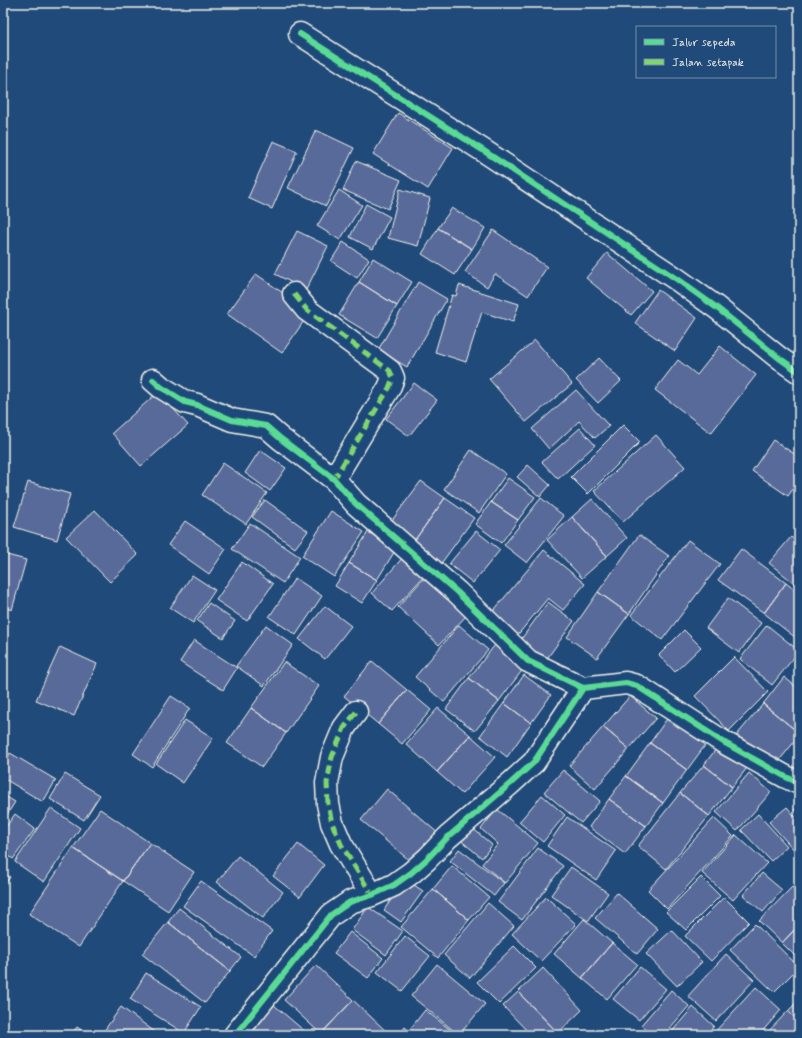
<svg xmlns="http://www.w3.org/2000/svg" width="802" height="1038" font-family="Mynerve,sans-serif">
  <rect width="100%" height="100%" fill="#1f4a7a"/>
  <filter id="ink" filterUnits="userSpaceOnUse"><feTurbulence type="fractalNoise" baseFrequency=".025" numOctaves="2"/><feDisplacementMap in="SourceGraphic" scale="8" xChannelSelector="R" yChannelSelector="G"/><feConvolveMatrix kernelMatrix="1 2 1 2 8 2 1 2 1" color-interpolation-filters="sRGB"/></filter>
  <g filter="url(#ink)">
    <path fill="#586b9a" stroke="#f4f1e8" d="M398,113L453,148L428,189L373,154Z
      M316,130L354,148L326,206L288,188Z
      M273,141L297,151L272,209L248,198Z
      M356,161L401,180L388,209L343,190Z
      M400,189L430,198L418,246L388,238Z
      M339,190L362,205L340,240L317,226Z
      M366,204L390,217L373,249L350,237Z
      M452,208L485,228L472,249L438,228Z
      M438,228L472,249L455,275L422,254Z
      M493,230L547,267L528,296L495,274L487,287L465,272Z
      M297,231L328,246L306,290L275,274Z
      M343,242L369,259L357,278L331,261Z
      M607,253L652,291L631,315L586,278Z
      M373,258L412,282L397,306L359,282Z
      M256,274L310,312L282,353L227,314Z
      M359,282L397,306L377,338L339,315Z
      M418,282L447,299L407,367L378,350Z
      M459,285L519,304L513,322L482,312L466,362L435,352L452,295L456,296Z
      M658,290L697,318L675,351L635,323Z
      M535,340L572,384L526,422L489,379Z
      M720,346L756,375L711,433L655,390L678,360L697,375Z
      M599,358L621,381L598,403L576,380Z
      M414,383L437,400L409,436L386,419Z
      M576,390L609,426L595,438L579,421L549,449L532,429Z
      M158,392L188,425L141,466L112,433Z
      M623,425L640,442L588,494L571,477Z
      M580,428L595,445L558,479L542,462Z
      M656,435L685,467L623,522L594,491Z
      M773,440L799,457V481L788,496L752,471Z
      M260,450L286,468L270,491L245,473Z
      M471,450L506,474L479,513L444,489Z
      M223,463L267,493L246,524L202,495Z
      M528,465L550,485L540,497L517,477Z
      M508,478L535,497L518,520L491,502Z
      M421,481L445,498L412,544L387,527Z
      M28,482L70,494L57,540L14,527Z
      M445,498L474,518L440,565L412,544Z
      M541,498L564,516L527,563L504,545Z
      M592,499L627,538L607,556L572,517Z
      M799,499V508L795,505Z
      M265,500L308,531L295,548L252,517Z
      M491,502L518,520L501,543L475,524Z
      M95,510L138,555L110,582L66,537Z
      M331,511L364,532L334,577L302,556Z
      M572,517L607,556L582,578L547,540Z
      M185,521L226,549L209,574L168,545Z
      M250,523L300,557L283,583L232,549Z
      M476,531L500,550L473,583L449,564Z
      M368,532L396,549L377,580L349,563Z
      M639,535L669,556L629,614L598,592Z
      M791,537L799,544V587L769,563Z
      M688,540L720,564L662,640L631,615Z
      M741,549L786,583L764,613L718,580Z
      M544,550L585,584L563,610L548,598L516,637L490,615Z
      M3,554L26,560L12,610L3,607Z
      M404,556L425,575L392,611L372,593Z
      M242,562L273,584L247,621L216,600Z
      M349,563L377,580L362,603L335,586Z
      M192,575L215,590L193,623L170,608Z
      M295,578L322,596L296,635L269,617Z
      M424,578L466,616L439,645L398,607Z
      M786,583L799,593V634L796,638L764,613Z
      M598,592L629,614L597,658L567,637Z
      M728,598L761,623L739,653L706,628Z
      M548,602L574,621L543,664L517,645Z
      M209,603L235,621L223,638L197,621Z
      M325,606L351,626L325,659L299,639Z
      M266,625L293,645L264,686L236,666Z
      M459,625L488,650L444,702L415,677Z
      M767,625L799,651L772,685L740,659Z
      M684,630L701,647L675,672L659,655Z
      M194,640L237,668L223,690L180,662Z
      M498,641L527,664L499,701L469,678Z
      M60,647L97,664L74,716L36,700Z
      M734,657L768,692L729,731L695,696Z
      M372,661L407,690L378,724L344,696Z
      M284,662L319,686L286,733L251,708Z
      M524,675L551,695L531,723L504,703Z
      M784,677L799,689V733L763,704Z
      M469,678L499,701L475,731L446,709Z
      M407,690L431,710L402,744L378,724Z
      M171,696L190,708L152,767L133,754Z
      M630,696L656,718L629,749L603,727Z
      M504,703L531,723L507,757L480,736Z
      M763,704L799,733V736L774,767L736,736Z
      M251,708L286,733L262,767L227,743Z
      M438,708L470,735L437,772L406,744Z
      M671,713L709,740L687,770L650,743Z
      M185,720L213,738L183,783L156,764Z
      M603,727L629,749L595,789L569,766Z
      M470,735L495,757L462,794L437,772Z
      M650,743L687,770L663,803L626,776Z
      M719,745L747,768L732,787L704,765Z
      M10,753L56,780L43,802L3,778V765Z
      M704,765L732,787L709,816L680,793Z
      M563,770L600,801L581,823L544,792Z
      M749,773L771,792L737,831L716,812Z
      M65,774L100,795L84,820L50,799Z
      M626,776L663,803L646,826L609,799Z
      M387,789L440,835L415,865L361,820Z
      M680,793L709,816L666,869L638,846Z
      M3,795L15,802L3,821Z
      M542,795L565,815L543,842L519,822Z
      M609,799L646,826L625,854L589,827Z
      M799,806V816L794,810Z
      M787,807L799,821V849L796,852L769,822Z
      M51,808L80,828L44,882L15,862Z
      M100,809L150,843L123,881L73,848Z
      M497,809L538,843L505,883L482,864L498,844L481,829Z
      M15,814L35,829L13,859L3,852V831Z
      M758,814L787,846L771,861L741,830Z
      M567,817L616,851L596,880L547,846Z
      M714,818L733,836L667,909L648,890Z
      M470,826L492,845L482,858L459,839Z
      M736,835L767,863L733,900L702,873Z
      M150,843L194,872L168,911L123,881Z
      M298,844L324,865L300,897L273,876Z
      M73,848L123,881L79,947L29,914Z
      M538,848L563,866L522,920L498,902Z
      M459,849L504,883L494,896L450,861Z
      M238,856L283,892L263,918L217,882Z
      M452,866L489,897L469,920L433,889Z
      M571,867L608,893L588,921L551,895Z
      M3,872L10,877L3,888Z
      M762,873L782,890L763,912L743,895Z
      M701,877L720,896L686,930L666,912Z
      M405,879L423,891L401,922L384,910Z
      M201,881L272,931L254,956L183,906Z
      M792,887L799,893V925L782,943L759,921Z
      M433,889L469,920L438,958L401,927Z
      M617,893L658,929L637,954L595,918Z
      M546,897L576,924L541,961L512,934Z
      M724,897L749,922L711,961L685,936Z
      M488,903L514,926L470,978L444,955Z
      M368,907L403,931L386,955L352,930Z
      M179,908L241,957L230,971L168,922Z
      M584,919L612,943L582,978L554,954Z
      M168,922L230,971L205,1003L142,954Z
      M755,924L799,967L774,992L730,950Z
      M799,925V960L782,943Z
      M672,930L702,962L677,986L646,954Z
      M350,932L383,958L368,978L334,953Z
      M405,936L430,956L402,991L377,972Z
      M612,943L637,964L607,999L582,978Z
      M514,946L536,968L499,1004L477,982Z
      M726,954L754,980L716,1021L688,996Z
      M437,964L485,1004L459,1035L411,996Z
      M316,965L353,1000L321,1034L284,1000Z
      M640,967L666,989L639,1020L613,999Z
      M543,968L582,1010L558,1033L518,992Z
      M146,973L201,1007L184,1033L130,999Z
      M756,987L781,1010L759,1035H712Z
      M671,990L689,1006L664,1035H652L641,1025Z
      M518,992L558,1033L556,1035H531L503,1006Z
      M353,1000L388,1033L386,1035H322L321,1034Z
      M799,1000V1022L788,1011Z
      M274,1005L309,1035H249Z
      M121,1007L159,1035H101Z
      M693,1007L714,1026L706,1035H669Z
      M425,1010L457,1035H418L410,1029Z
      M788,1011L799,1022V1035H765Z
      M77,1027L88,1035H71Z
      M405,1027L414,1035H399Z"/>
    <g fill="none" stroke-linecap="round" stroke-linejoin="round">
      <g stroke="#f4f1e8" stroke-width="25">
        <path id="street" d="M300,34L484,151L678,280L717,308L779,358L799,372
          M294,294L307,310L390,371L393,378L389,388L334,479
          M153,380L161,387L185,402L197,405L232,420L266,426L281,439L334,479L356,504L457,592L528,661L583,688L626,683L637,686L725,743L786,777L799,783
          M356,712L344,728L332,757L327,783L328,804L332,823L341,844L372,895
          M235,1035L331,915L350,902L372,895L394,885L411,873L427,859L447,838L511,783L534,762L583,688"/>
      </g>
      <use href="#street" stroke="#1f4a7a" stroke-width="22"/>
      <path stroke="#7fd670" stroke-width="5" stroke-dasharray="10 5" stroke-linecap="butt" d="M294,294L307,310L390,371L393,378L389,388L334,479
        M356,712L344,728L332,757L327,783L328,804L332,823L341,844L372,895"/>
      <g stroke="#1f4a7a" stroke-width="8">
        <path id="cycleway" d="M300,34L484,151L678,280L717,308L779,358L799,372
          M153,380L161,387L185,402L197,405L232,420L266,426L281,439L334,479L356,504L457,592L528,661L583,688L626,683L637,686L725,743L786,777L799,783
          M235,1035L331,915L350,902L372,895L394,885L411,873L427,859L447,838L511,783L534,762L583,688"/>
      </g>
      <use href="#cycleway" stroke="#5adb95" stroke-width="6"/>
    </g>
  </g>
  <rect width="802" height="1038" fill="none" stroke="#1f4a7a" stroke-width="16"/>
  <rect x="8" y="8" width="786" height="1022" fill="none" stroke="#f4f1e8" stroke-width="1.5" filter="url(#ink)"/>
  <rect x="636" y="26" width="140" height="52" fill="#1f4a7a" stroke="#748da6"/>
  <rect x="644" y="39" width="20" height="6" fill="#5adb95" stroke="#748da6"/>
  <text x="672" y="46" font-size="12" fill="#f4f1e8">Jalur sepeda</text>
  <rect x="644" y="59" width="20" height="6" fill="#7fd670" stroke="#748da6"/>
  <text x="672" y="66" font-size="12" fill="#f4f1e8">Jalan setapak</text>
</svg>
